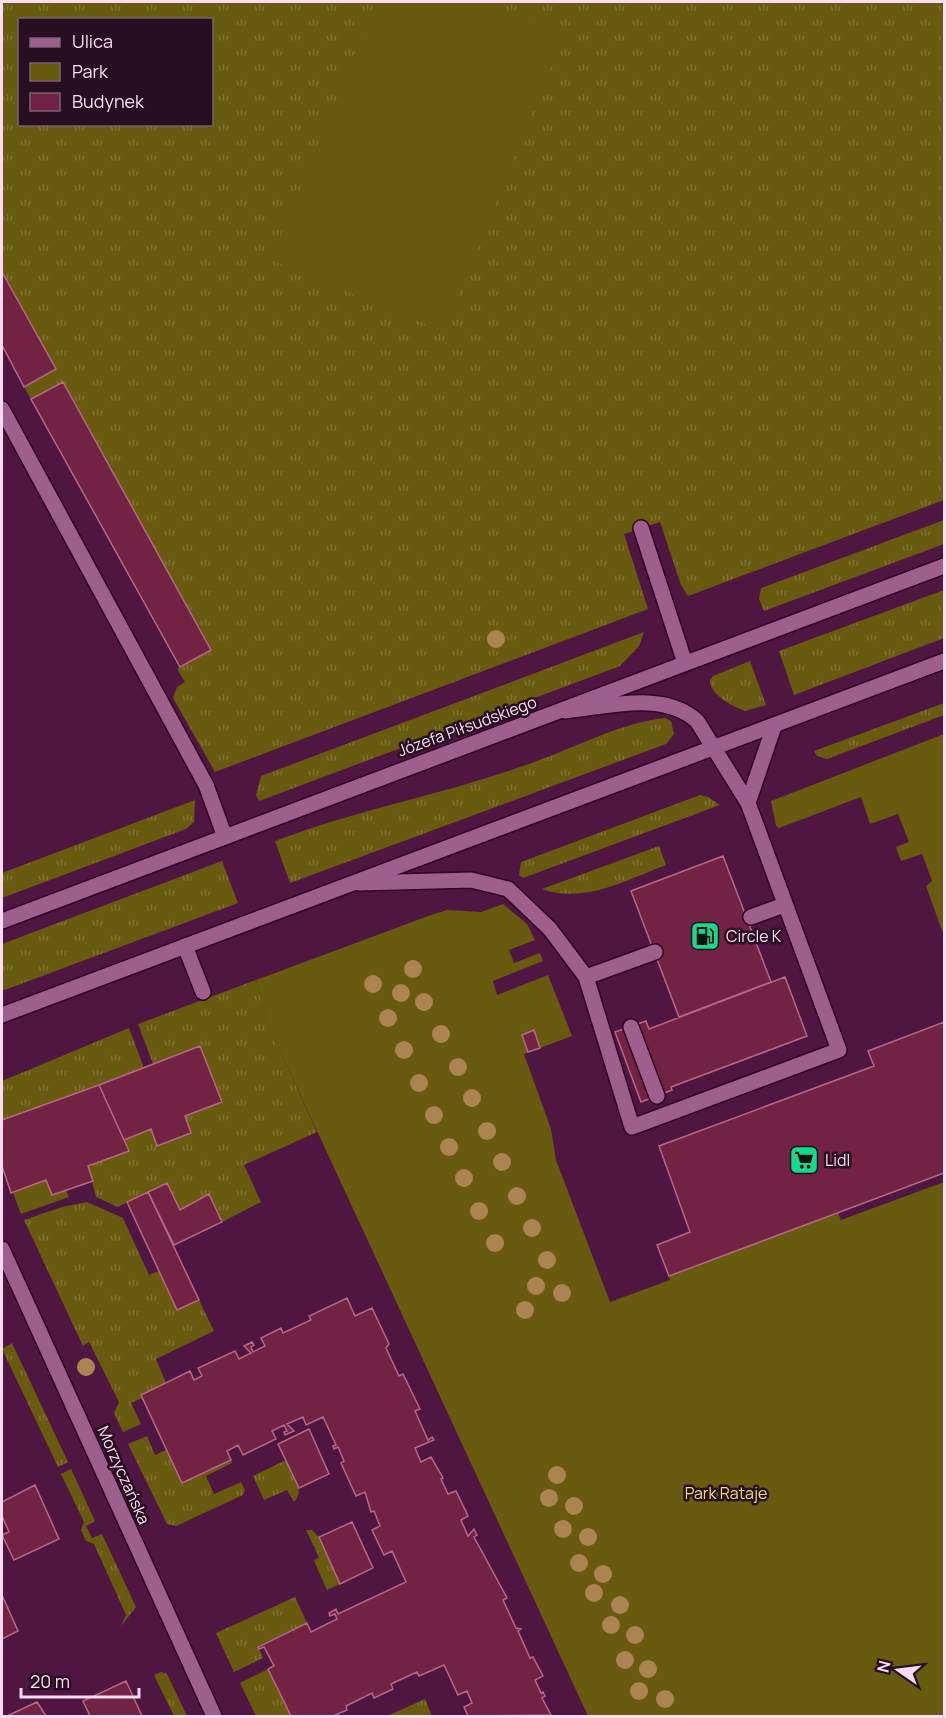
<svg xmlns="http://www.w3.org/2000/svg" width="946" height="1718" font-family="Manrope,sans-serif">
  <defs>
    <pattern id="grass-tufts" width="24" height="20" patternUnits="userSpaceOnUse" patternTransform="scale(1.5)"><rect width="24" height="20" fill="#685a0e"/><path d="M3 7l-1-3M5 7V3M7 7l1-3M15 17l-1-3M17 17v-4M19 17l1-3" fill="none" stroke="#7f7132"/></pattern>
  </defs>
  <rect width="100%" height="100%" fill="#4f1642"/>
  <path fill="url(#grass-tufts)" fill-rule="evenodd" d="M2,2H944V500L688,596L681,585L660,522L624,534L648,609L215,772L173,698L177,687L185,682L177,669L211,649L63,382L31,399L24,387L56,369L2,272ZM20,20H212V124H20Z
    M944,520V544L764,611L759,599L761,588Z
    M944,590V638L794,695L779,651Z
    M644,632L639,646L620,666L259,801L256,795L261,776Z
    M750,661L766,705L745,711C733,707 709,694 710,680L713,676Z
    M944,703V715L827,759L817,756L814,751Z
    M665,718L671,721L674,734L666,744L290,883L275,841C356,810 441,795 523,766C566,752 621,722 665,718Z
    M700,795L708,797L720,805L523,878L519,875L521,862Z
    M195,800L194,822L186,829L2,898V873Z
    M659,846L666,865C626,880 585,904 542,889Z
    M222,861L238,903L2,991V944Z
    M256,980L267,1022L317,1132L244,1165L261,1202L222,1222L209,1194L180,1210L167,1183L118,1207L96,1197L88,1166L129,1151L124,1140L151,1129L157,1146L185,1116L222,1102L200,1046L153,1064L138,1024Z
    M129,1028L144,1068L2,1120V1081Z
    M87,1202L123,1218L149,1275L159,1271L177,1310L199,1300L214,1331L156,1359L166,1383L141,1395L142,1398L131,1403L141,1424L123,1432L114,1413L119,1402L89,1342L83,1346L24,1220L62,1207Z
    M12,1343L68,1462L58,1467L2,1349Z
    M147,1436L155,1455L166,1450L182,1483L231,1460L232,1463L206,1476L214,1494L241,1482L245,1490L243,1495L176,1526L167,1524L128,1444Z
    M286,1460C292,1473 306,1490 294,1502L287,1490L264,1500L253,1476Z
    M71,1469L95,1521L86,1526L92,1538L102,1534L136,1607L121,1626L126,1615L94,1544L86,1541L81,1530L84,1522L61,1474Z
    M306,1530H312L319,1537L340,1584L327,1590L314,1561L319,1557Z
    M295,1597L307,1623L258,1646L263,1658L234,1672L216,1633Z
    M268,1669L291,1716H256L240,1683Z
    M161,1672L167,1674L187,1716H174L154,1675Z
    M425,1699L432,1716H387Z"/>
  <path fill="#685a0e" d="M377,2H485L565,34L443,331L271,260Z
    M944,734V936L926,886L932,881L922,854L901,861L896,847L909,842L898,814L870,824L861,797L779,828L776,826L771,801Z
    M503,904L527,924L535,940L509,950L514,963L540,953L543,961L493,981L497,995L548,975L572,1036L524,1054L551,1129L556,1160L610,1302L670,1280L669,1276L838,1213L841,1220L944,1182V1716H588L267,1023L256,980L431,915L447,910L481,912Z
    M46,1180L52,1195L66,1190L69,1197L21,1214L13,1193Z"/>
  <path fill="#722344" stroke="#b66984" stroke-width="1.5" d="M2,272L56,369L24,387L2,345Z
    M63,382L211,650L180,667L31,399Z
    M723,856L771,982L679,1017L631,891Z
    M785,977L807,1036L671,1087L672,1090L641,1102L615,1032L646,1021L649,1029Z
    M944,1022V1173L669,1276L657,1245L690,1232L659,1146L874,1066L868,1051Z
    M534,1030L540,1048L528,1052L522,1035Z
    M200,1046L222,1102L185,1116L191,1133L157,1146L151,1129L124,1140L99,1085Z
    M99,1085L129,1151L88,1166L93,1181L52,1195L46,1180L11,1193L2,1166V1120Z
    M167,1183L180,1210L209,1194L222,1222L174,1245L148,1192Z
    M148,1192L199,1300L177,1310L127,1202Z
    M347,1298L355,1316L372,1308L389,1344L386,1348L399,1376L403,1374L420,1409L415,1411L428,1440L432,1437L434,1440L415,1448L421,1462L431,1457L443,1478L441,1479L448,1494L456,1491L468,1516L461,1520L468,1536L474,1529L477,1535L474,1537L507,1598L503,1600L516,1628L521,1629L518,1631L530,1658L533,1657L543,1676L535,1680L541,1693L543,1692L545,1696L542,1698L551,1715L468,1716L464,1707L472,1703L467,1691L458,1695L444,1665L419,1676L417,1672L391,1684L393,1689L374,1698L372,1693L346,1706L347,1710L333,1716H291L268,1669L274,1666L264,1647L259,1649L258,1647L307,1623L311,1632L337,1619L335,1614L330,1616L329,1613L336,1609L338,1614L406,1582L392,1551L384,1555L372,1530L380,1526L374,1511L371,1512L365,1492L356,1496L341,1463L344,1461L338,1447L334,1449L333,1446L336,1445L323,1417L306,1425L303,1417L287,1424L294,1431L285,1435L284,1432L287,1431L284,1425L272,1431L276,1439L243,1455L238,1445L227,1451L231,1460L182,1483L141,1395L190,1371L194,1380L202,1376L198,1368L235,1351L239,1359L251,1353L244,1346L252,1342L254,1345L251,1347L253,1352L265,1346L261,1338L281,1328L283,1333L311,1320L309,1316Z
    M309,1429L329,1474L299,1488L278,1444Z
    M35,1485L59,1539L14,1560L2,1535L9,1532L2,1516V1502Z
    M352,1522L373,1568L340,1584L319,1537Z
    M2,1595L18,1631L2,1639Z
    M126,1681L142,1716H88H90L83,1701Z
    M37,1702L46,1716H7Z"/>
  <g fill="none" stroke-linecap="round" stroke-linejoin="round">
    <g stroke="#2e0425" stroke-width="18">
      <path id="lane" d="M641,528L685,663
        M748,803L774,726
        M359,883L471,880L508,889L550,929L586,977L632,1127L839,1050L748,803L697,721C664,690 606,707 565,711
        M751,917L784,905
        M185,946L203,992
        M586,977L655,952
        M631,1027L657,1096"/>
    </g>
    <g stroke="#2e0425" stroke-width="18">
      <path id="street" d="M2,409L206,785L225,837
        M2,1249L214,1716"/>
    </g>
    <g stroke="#2e0425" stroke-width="18">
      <path id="secondary" d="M2,921L944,566
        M2,1015L944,661"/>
    </g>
    <use href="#lane" stroke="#9f5f8e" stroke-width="15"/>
    <use href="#street" stroke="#9f5f8e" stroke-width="15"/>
    <use href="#secondary" stroke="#9f5f8e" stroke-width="15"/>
  </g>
  <g fill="#ab8452">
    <circle cx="496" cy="639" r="9"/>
    <circle cx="413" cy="969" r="9"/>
    <circle cx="373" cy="984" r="9"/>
    <circle cx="401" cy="993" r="9"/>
    <circle cx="424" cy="1002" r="9"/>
    <circle cx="388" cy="1018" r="9"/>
    <circle cx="441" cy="1034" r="9"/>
    <circle cx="404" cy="1050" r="9"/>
    <circle cx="458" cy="1067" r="9"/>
    <circle cx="419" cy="1083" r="9"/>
    <circle cx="472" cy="1098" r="9"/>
    <circle cx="434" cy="1115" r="9"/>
    <circle cx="487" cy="1131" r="9"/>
    <circle cx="449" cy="1147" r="9"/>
    <circle cx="502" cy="1162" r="9"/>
    <circle cx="464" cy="1178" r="9"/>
    <circle cx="517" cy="1196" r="9"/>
    <circle cx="479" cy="1211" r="9"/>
    <circle cx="532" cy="1228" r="9"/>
    <circle cx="495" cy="1243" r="9"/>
    <circle cx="547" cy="1260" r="9"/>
    <circle cx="536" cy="1286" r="9"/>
    <circle cx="562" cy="1293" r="9"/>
    <circle cx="525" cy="1310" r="9"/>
    <circle cx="86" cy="1367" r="9"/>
    <circle cx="557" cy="1475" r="9"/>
    <circle cx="549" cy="1498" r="9"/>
    <circle cx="574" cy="1506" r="9"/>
    <circle cx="563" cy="1529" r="9"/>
    <circle cx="588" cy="1537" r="9"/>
    <circle cx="579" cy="1563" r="9"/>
    <circle cx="603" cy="1574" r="9"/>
    <circle cx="594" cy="1593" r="9"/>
    <circle cx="620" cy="1605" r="9"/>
    <circle cx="611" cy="1625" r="9"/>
    <circle cx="635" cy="1635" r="9"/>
    <circle cx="625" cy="1660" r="9"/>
    <circle cx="648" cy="1669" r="9"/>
    <circle cx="639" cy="1691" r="9"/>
    <circle cx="665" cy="1699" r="9"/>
  </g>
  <defs>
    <g id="fuel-square" transform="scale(1.5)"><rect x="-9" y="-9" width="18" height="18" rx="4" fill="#16d989" stroke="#270e21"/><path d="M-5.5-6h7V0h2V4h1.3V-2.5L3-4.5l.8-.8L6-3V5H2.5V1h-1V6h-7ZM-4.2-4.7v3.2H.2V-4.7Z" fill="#111"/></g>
    <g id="supermarket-square" transform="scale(1.5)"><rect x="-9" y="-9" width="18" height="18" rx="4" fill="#16d989" stroke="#270e21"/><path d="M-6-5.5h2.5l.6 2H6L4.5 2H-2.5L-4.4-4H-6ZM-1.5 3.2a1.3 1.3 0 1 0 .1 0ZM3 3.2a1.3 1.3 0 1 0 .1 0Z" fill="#111"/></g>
  </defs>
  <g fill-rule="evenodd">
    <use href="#fuel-square" x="705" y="936"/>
    <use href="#supermarket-square" x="804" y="1160"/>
  </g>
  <g text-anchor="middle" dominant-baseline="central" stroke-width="5" stroke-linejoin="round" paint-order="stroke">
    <g font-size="16" fill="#ffdaf3" stroke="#270e21">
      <text transform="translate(467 726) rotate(-20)">Józefa Piłsudskiego</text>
      <text transform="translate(124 1475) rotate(66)">Morzyczańska</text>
    </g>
    <g font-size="16" fill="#ffdaf3" stroke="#270e21" text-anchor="start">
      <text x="726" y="936">Circle K</text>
      <text x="825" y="1160">Lidl</text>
    </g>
    <g font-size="16" fill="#f7de60" stroke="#270e21">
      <text x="726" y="1493">Park Rataje</text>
    </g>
  </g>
  <rect width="946" height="1718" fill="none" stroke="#ffdaf3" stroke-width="6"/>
  <rect x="18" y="18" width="195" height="108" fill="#270e21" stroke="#7d6075" stroke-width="1.5"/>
  <rect x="30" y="38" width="30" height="9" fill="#9f5f8e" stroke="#7d6075" stroke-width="1.5"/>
  <text x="72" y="48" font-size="18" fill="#ffdaf3">Ulica</text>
  <rect x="30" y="63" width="30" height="18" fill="#685a0e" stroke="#7d6075" stroke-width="1.5"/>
  <text x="72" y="78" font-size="18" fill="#ffdaf3">Park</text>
  <rect x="30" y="93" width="30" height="18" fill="#722344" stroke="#7d6075" stroke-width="1.5"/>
  <text x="72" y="108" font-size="18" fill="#ffdaf3">Budynek</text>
  <g transform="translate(898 1670) rotate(284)" stroke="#270e21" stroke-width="4.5" paint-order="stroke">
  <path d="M0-4.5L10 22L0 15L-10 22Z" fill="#ffdaf3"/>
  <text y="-9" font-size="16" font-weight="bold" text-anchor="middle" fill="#ffdaf3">N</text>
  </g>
  <path d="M21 1688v9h118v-9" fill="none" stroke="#ffdaf3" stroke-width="3"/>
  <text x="30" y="1688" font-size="18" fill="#ffdaf3" stroke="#270e21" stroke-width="4.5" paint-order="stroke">20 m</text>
</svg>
